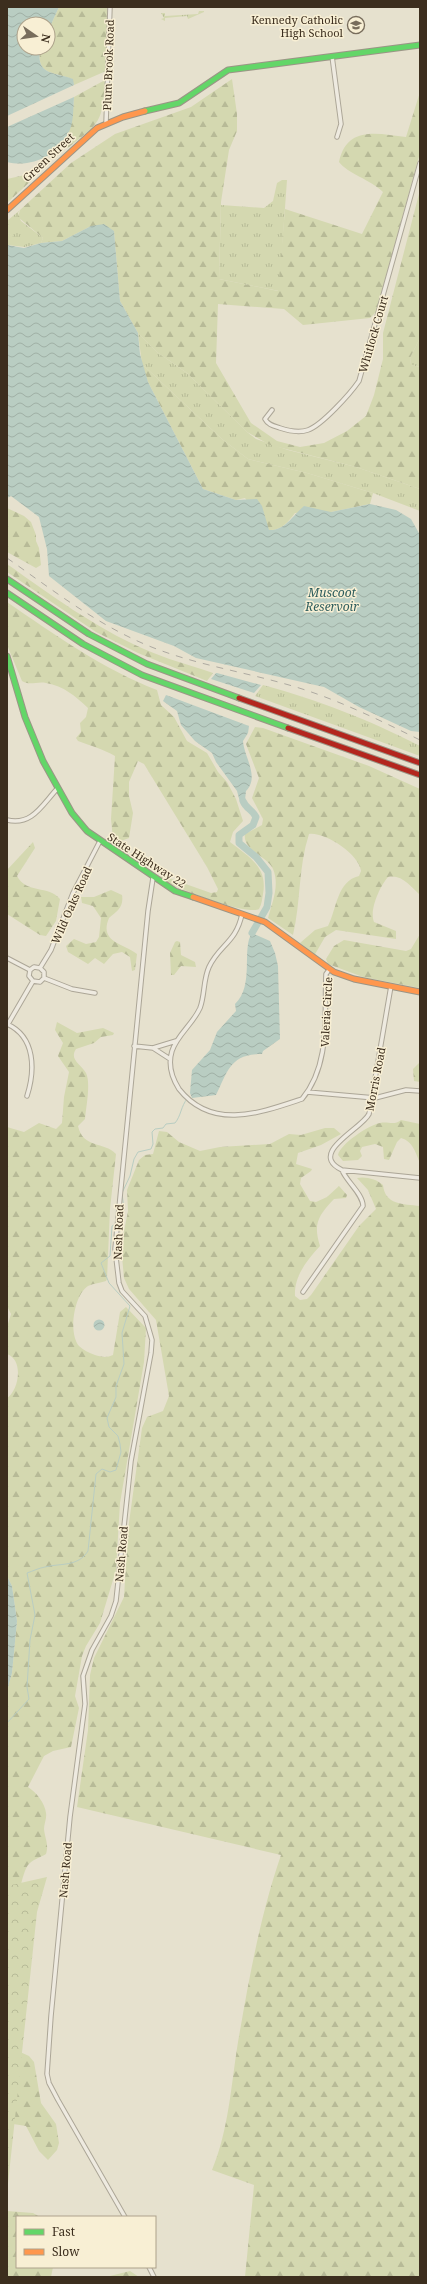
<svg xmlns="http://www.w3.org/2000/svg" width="427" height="2284" font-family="'Noto Serif',serif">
  <defs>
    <pattern id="grass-tufts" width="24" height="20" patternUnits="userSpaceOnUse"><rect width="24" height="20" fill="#d4d8b0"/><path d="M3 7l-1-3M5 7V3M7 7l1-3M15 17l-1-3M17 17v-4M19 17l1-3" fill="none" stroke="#b7ba97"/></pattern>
    <pattern id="forest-firs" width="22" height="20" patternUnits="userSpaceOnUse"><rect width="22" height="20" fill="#d4d8b0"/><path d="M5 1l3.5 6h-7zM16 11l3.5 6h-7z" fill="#b7ba97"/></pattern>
    <pattern id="park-crowns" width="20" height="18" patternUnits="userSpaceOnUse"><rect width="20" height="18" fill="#d4d8b0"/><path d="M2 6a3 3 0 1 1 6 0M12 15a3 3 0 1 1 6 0" fill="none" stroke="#b7ba97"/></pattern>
    <pattern id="water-waves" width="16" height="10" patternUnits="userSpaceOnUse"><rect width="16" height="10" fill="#b9cdc2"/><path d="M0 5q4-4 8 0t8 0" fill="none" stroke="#a0b0a6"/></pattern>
  </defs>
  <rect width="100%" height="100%" fill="#e6e1ce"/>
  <path fill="url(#grass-tufts)" d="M199,11H204V12L188,19L187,16L165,18V21L161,19L164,18L161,13H165V16L198,14Z
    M282,180H287L279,291L219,279L221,205L264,208L273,201L277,183Z
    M20,210L18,213L21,221L43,238L41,243L25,247L7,232V221Z
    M138,333L157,352L187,373L247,432L256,439L288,450L356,467L420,489V511L373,493L307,473L248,459L222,439L142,364Z
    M420,338V367L411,365L410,358Z
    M263,685C321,701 367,719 420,746V756L255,696Z"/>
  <path fill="url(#forest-firs)" d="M59,7H107L106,71L74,85L72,79C53,71 36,76 40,48H48V31Z
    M232,79L237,114V131L229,150L221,202L219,279L278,291L285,209L362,234L383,192C371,180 347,173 339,162C347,125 378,134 406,137L420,92V153L376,312L370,318L303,325L284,309L218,304L216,363L251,423L277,441L300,447L324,443L347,431L366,416L374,395L383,359V333L420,190V338L410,358L411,365L420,367V489L356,467L270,445L247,432L187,373L157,352L138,333L120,301L114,231L91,226L62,241L41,243L43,238L18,217L20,210L71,163L115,134L191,107Z
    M105,80C102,124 101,121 68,148L61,147C71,130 73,116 74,97Z
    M25,175L33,179L7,203V179Z
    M7,232L25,245V247L7,245Z
    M142,364L222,439L248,459L307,473L373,493L370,504L331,512L295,513C288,522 281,531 269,530L245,498L236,500L203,489L148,382Z
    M7,508L24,516L31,522L36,535V541L39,548L41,565L36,568L7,552Z
    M7,564C51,595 94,627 144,649C166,659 190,665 213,673L207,681L138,653L96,632L7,572Z
    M7,602C55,635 103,669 157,690L161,705L174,717L187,741L207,753L218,772L227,782L236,799L243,821L233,832L230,842C249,857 268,867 263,894C262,899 262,904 259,909C246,916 170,886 158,877L163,876L211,893L217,892L218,889L207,867L144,764L138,761L129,782V796L133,813L129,838L121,841L113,839L111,819L115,756C103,749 91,746 78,741L76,738L81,732L80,723L86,717L88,708C75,696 64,686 46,683C38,681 29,686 22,681L7,645Z
    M255,727L263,728L369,766L420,789V895C411,887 402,874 388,877C380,886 369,910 374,922L396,931V939L336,930L325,937L314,956L300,943L315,930L328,926C337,908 337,881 359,876L361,871C359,854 325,832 309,834C298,868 301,902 293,935L268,918C272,903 280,885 273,869C267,856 242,850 245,834L262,825L263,819L252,798L259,778L246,744Z
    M33,842L35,848L17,876C26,894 49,885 60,899L56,921L46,936L40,935L7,914V870Z
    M111,890L122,895C124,907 117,911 109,918C99,942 122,943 137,954L135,970L132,971L130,957L122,952L113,954L104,964L95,958L88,964L68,952L66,946L74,939L86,944L96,942L99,937L101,918L93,906L82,903L81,897H94Z
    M420,934V988L363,977L328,964L326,959L334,946L344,940L406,951L411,949Z
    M177,941L180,942L181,955L195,962L196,967L181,966L174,975H171L170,953L175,942Z
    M57,1022L77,1033L103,1028L114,1033L113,1035L101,1037L94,1043L76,1049C69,1060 81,1064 86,1073C91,1083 86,1107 85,1119L78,1126C83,1149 104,1141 116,1154L110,1209L107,1279L106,1281C100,1283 94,1283 88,1286C74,1295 68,1333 79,1346C83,1350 89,1353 95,1355C101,1357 107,1358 113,1355L120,1312L126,1307L146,1328L144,1362L120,1503L116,1570L100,1623L86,1646L82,1656L75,1696L79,1708L71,1747L53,1751L44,1756L28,1787C36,1792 45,1803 46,1813C47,1818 44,1824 44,1829C45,1839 49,1844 46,1854C41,1857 32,1860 28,1865C16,1882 10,1969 7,1994V1691L12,1673L17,1621L12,1586L7,1576V1398C19,1390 24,1360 7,1354V1327L11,1314L7,1306V1127L24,1132L39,1123L56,1129L62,1123L64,1097L69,1072L58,1056L63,1043L55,1030Z
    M420,1062V1082L414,1081L413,1069Z
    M401,1120L420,1124V1163C416,1154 413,1141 401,1138L397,1142L389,1160L384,1159L383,1147L375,1144L362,1147L360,1151L362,1156L358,1160L343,1161L338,1155C340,1144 369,1125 380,1123C388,1121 394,1126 401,1120Z
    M325,1128H334L341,1134L321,1145L298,1153L296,1164L312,1169L311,1171L301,1178L300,1184L310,1201L316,1202L327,1197L339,1186L347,1195L346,1198L334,1199C318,1216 313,1224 320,1246C307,1260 294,1276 295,1296L300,1300L307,1299L311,1295L359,1226L376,1209L368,1190L357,1178C365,1176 377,1179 383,1185C385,1205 403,1204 420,1206V2277H245L254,2185L212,2170C229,2129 231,2085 238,2042C249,1979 260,1916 281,1855L77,1807L88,1730L90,1675L94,1658L124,1597L128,1530L142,1428L147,1417L163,1411L169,1396L156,1320L129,1289L124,1278L121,1246L128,1211L127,1190L139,1160L145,1155L153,1154L159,1131L167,1132L179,1142L200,1151L220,1147L270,1144L289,1134L301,1135Z
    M7,2046L29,2056L34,2062L41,2103L56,2124L59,2143L57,2150L48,2160L39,2151L26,2126L13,2124Z
    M7,2211L33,2213L40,2217H17V2267H53L51,2277H7Z
    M130,2271L139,2277H106Z"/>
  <path fill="url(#park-crowns)" d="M47,1877L37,1912L7,2193V1886Z"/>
  <path fill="url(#water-waves)" d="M7,7H59L48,31V24H24V48H40C36,76 53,71 73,79L74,85L7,116Z
    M74,97C73,110 74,123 68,134C57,156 31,168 7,162V127Z
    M104,224L114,231L120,301L138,333L140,354L148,382L203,489L236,500L257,499L262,506L269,530C285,531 293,515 304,506L331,512L370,504L396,510L411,519L420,535V732L411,731L359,707L324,687L196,658L174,646L106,621L49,576L47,549L39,517L11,496L7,498V245L24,248L41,243L62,241L91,226Z
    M216,673H217L261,685L254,693L211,679Z
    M166,695L249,726L248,733L243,741C244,757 260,777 246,791L245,800L240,802L237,791L216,762L212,753L195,741L181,725L177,711L163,701Z
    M252,933L270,941L275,953L278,966L280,1039L263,1051L262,1054C230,1054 228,1071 216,1095L192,1098L190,1093L192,1070L210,1050L217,1032L236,1011L235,1004C255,985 241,949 252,933Z
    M93.5 1325a5.5 5.5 0 1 1 11 0a5.5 5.5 0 1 1-11 0Z
    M7,1576L12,1586L17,1621L12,1673L7,1691Z"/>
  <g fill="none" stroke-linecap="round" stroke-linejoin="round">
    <path stroke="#b9cdc2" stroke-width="1" d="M120,1224L122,1222L124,1210L122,1193L130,1176L134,1159L138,1152L151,1149L153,1144L152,1132L155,1129L163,1128L166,1124L175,1123C181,1116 181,1106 187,1099
      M7,1723L29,1699L27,1687L30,1640L35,1615L27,1573C33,1571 39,1568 45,1567C61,1563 78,1567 88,1551L96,1474L102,1469L110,1472L116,1470L121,1452L120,1444L118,1436L109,1427L107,1418L116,1397V1386L124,1364L122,1333L130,1306L109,1283L101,1263L110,1256L112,1226L116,1224"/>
    <path stroke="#b9cdc2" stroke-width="7" d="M243,801C246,809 253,810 256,817L253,825L239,835V843L256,857L268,872L269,893L267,907L252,933"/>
    <g stroke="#aca697" stroke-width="5.5">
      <path id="street" d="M332,56L341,124L337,137
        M106,123L110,7
        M272,410L265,419C268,425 274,426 280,428C289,431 299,433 308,430C322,425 350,394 359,381L420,163
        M7,820C32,826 42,805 57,789
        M242,914C236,943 219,945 209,967C203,980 205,995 200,1008C193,1024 177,1035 172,1051C168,1064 172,1078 179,1089C212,1131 260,1113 302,1099C331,1064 324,1016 326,974L329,970
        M7,958L30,970
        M40,968L51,950L73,893L100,841
        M40,968L44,972V978
        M30,970L29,976L33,981L40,982L44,978
        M30,970L34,967L40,968
        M44,978L72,989L95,993
        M7,1024C36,1037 35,1071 27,1096
        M8,1024L33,981
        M134,1046L153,1048L176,1041
        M153,1048L170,1059
        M307,1092L375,1098L406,1090L420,1091
        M342,1170L420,1178
        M303,1292L363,1206C363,1194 346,1181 342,1170C307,1153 362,1129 369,1114L391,986
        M125,2217L58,2100L49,2083L47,2074L51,2016L70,1817L85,1704L83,1676L92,1650L111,1616L116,1601L131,1461L151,1353L152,1340L145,1316L122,1291L119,1283L115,1249L148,911L153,878
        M149,2267L154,2277"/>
    </g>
    <g stroke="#9b9586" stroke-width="7">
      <path id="fast" d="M145,111L179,103L228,70L420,45
        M7,579L89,634L147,664L239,698
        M7,593L83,644L142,675L288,728
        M7,656L25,717L43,761L72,813L87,831L175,891L193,897"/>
    </g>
    <g stroke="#9b9586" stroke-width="7">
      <path id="slow" d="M7,210L97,128L123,117L145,111
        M193,897L265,922L334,972L354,979L420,992"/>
    </g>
    <g stroke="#9b9586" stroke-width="7">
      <path id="jam" d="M239,698L420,763
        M288,728L420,775"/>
    </g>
    <use href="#street" stroke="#eeeae0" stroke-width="3.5"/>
    <use href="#fast" stroke="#63d668" stroke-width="5"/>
    <use href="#slow" stroke="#ff974d" stroke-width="5"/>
    <use href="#jam" stroke="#b3261e" stroke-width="5"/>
    <path stroke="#aeaaa1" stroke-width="1" stroke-dasharray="7 7" stroke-linecap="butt" d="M7,558C54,591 100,627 154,648C198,665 244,672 289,685C335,698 377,719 420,740"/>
  </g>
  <defs>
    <g id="school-ring" transform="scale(0.9)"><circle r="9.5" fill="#f8efd4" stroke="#786d5c" stroke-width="1.5"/><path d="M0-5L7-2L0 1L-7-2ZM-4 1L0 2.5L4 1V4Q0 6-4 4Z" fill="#786d5c"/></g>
  </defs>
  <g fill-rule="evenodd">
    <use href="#school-ring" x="356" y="25"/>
  </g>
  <g text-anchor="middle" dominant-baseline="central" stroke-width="3" stroke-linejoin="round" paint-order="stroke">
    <g font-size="11" fill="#3c2e1e" stroke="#f8efd4" text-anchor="end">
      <text x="343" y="19">Kennedy Catholic<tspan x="343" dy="13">High School</tspan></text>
    </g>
    <g font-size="11" fill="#3c2e1e" stroke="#f8efd4">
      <text transform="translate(108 65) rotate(-88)">Plum Brook Road</text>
      <text transform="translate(48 157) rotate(-43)">Green Street</text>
      <text transform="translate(373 334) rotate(-74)">Whitlock Court</text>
      <text transform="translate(147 860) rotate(33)">State Highway 22</text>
      <text transform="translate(71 905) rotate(-66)">Wild Oaks Road</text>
      <text transform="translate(326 1012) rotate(-87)">Valeria Circle</text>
      <text transform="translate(375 1079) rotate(-79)">Morris Road</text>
      <text transform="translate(118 1232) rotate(-88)">Nash Road</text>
      <text transform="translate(121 1554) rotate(-85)">Nash Road</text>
      <text transform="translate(65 1870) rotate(-85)">Nash Road</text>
    </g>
    <g font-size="12" font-style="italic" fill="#2c5c5c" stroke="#f8efd4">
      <text x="332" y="592">Muscoot<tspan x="332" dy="14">Reservoir</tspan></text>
    </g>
  </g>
  <rect width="427" height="2284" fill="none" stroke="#3c2e1e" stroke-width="16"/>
  <rect x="16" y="2216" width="140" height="52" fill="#f8efd4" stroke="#ada28b"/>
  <rect x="24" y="2229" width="20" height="6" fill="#63d668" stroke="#ada28b"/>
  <text x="52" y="2236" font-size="12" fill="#3c2e1e">Fast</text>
  <rect x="24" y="2249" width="20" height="6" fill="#ff974d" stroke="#ada28b"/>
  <text x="52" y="2256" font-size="12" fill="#3c2e1e">Slow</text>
  <g transform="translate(36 36) rotate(103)"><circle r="19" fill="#f8efd4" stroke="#ada28b"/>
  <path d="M0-3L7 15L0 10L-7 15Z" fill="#786d5c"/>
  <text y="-6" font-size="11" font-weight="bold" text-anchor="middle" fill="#3c2e1e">N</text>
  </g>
</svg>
